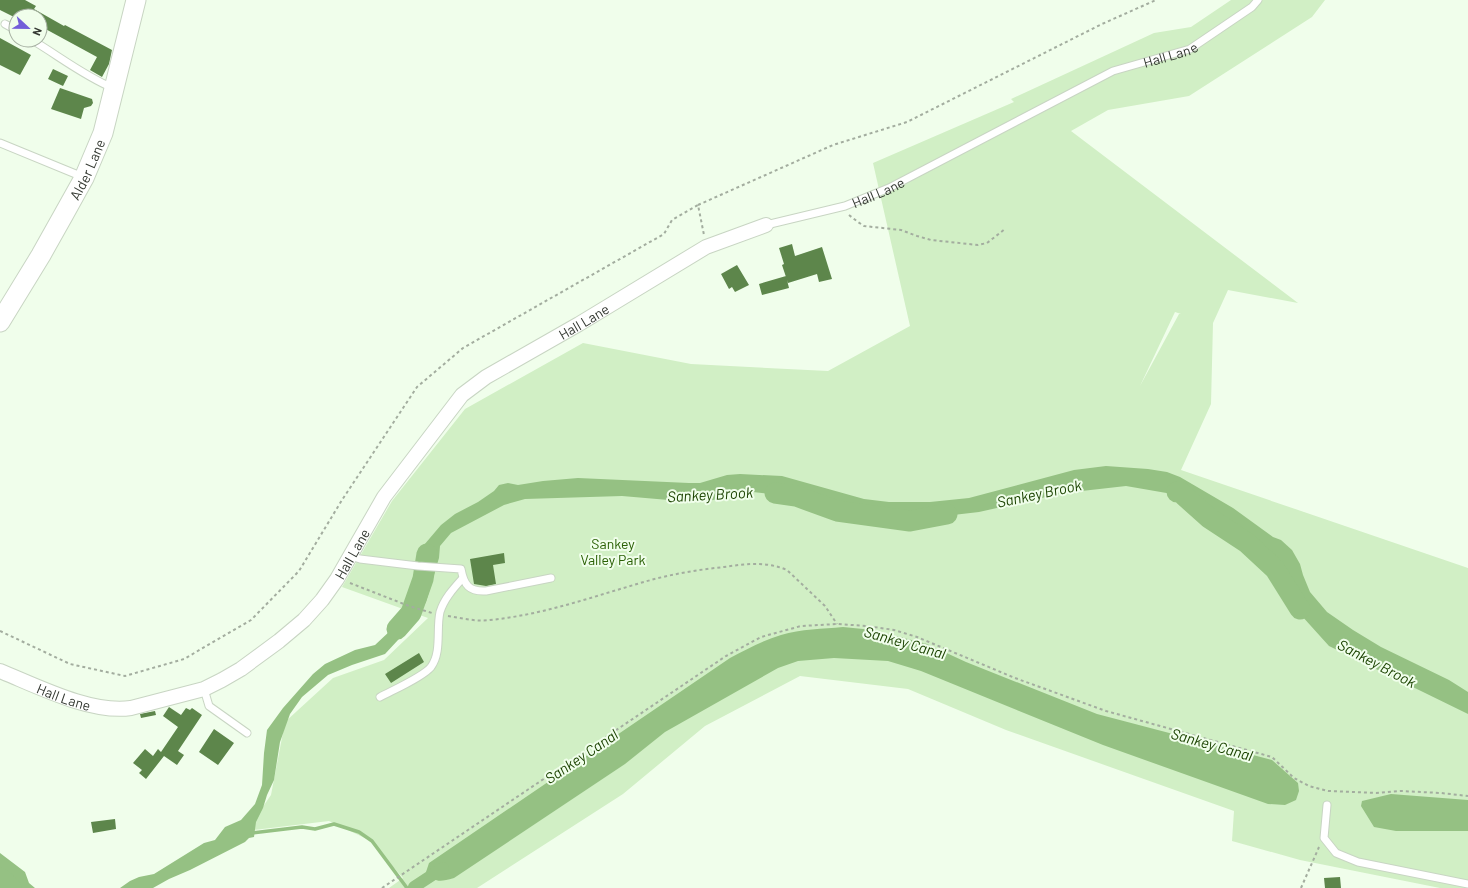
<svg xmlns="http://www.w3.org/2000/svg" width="1468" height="888" font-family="Barlow,sans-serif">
  <rect width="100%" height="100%" fill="#f0feeb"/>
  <path fill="#d1efc5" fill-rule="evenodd" d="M1231,0H1325L1312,17L1189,96L1108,110L1071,131L1298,303L1228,290L1213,323L1211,404L1181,470L1468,568V888H1440L1300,860L1232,841L1234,811L1006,730L908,689L800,676L705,726L623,794L477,888H389L403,878L369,840L329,821L246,831L271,795L285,722L333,678L384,660L428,618L342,587L392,501L465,409L583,343L691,364L828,371L910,326L873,163L1014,102L1011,99L1154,33L1191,27ZM1175,312L1181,314H1179L1140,386Z"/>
  <path fill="#95c183" d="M1106,466L1148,469L1167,472L1180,477L1233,508L1273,537L1281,540L1292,550L1300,564L1303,575L1310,592L1327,612L1353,630L1381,647L1449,680L1468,692V714L1329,646L1292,605L1277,565L1262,552L1178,495L1126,486L1064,493L979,512L910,520L860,513L814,499L753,492L713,500L692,502L622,496L525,499L504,505L451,533L440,546L439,558L426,602L414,623L398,640L385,654L352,665L328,675L302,697L290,714L280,742L274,780L267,795L263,808L256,822L254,837L249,838L245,842L190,870L169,879L153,888H120L130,881L139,877L154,874L204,843L215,840L225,827L241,820L255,804L262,785L264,753L267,730L283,708L313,674L325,664L355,650L375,645L406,616L416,603L422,585L421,561L424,545L441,525L455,514L478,502L494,491L499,485L508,483L518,485L543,481L578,478L689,483H700L727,475L740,474L782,476L864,499L889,502H930L969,498L1074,470Z
    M843,627L873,630L927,644L966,662L1097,714L1272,760L1298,783L1299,791L1296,800L1285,805L1268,804L1103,745L921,671L888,661L834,658L798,661L778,668L665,732L625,764L454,878C439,882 436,883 426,872L429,863L730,658C747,649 764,640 781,635C801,629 823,629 843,627Z
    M1391,794L1468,800V831H1396L1374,827L1361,806L1362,801Z
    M0,853L25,872L29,883L35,888H18L0,872Z"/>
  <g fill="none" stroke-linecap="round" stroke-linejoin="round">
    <path stroke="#95c183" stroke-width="3.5" d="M252,833L302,827L315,829L334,824L359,832L372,841L407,888"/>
    <path stroke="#95c183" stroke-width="12" d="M414,887L443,868"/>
    <path stroke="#95c183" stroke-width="21" d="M1177,492H1180L1209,518L1247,543L1275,569L1300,609
      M775,493L796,496L837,511L910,521L947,514
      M397,629L411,613L423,579L427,554
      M0,878L11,888"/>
  </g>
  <path fill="#5d864b" d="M0,0H25L36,6L34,9L64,26L65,25L112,50L109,64L102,77L90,70L97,57L40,26V16H12L0,10Z
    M0,38L31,55L20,75L0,65Z
    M53,69L68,76L63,86L48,79Z
    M60,88L92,99L93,103L91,106L84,108L81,119L51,109Z
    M792,244L795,256L822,247L832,279L819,282L817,274L788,283L782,265L784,264L779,248Z
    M737,265L749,285L735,292L732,287L729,289L721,274Z
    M786,276L789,288L762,295L759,284Z
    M504,553L505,563L493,565L496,584L486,586L474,584L470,559Z
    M419,653L424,662L391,683L385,674Z
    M169,707L181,715L186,708L190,710L192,708L202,715L178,751L184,755L177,765L164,756L146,779L139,773L142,770L133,763L145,749L153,756L158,749L161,752L178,727L163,716Z
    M155,711L156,715L141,718L140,714Z
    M214,729L234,743L218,765L199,752Z
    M115,819L116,829L93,833L91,822Z
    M1340,877L1341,888H1325L1324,878Z"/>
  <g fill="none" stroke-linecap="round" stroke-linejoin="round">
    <g stroke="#c8d5c3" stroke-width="9">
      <g id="lane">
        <path d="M5,24L16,30"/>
        <path d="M32,40C59,56 84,76 113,88"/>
        <path d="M0,143L83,177"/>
        <path id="s1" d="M766,225L845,206L889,188L1113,71L1190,49L1252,7L1258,0"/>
        <path d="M350,556L360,559L418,566L461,569C464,585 469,592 486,591L551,578"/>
        <path d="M204,689L209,706L247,733"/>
        <path d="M380,697C393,690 423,677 431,667C442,652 436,629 440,612C444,599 453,589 462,579"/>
        <path d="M1327,805L1324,838L1336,853L1358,862L1468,884"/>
      </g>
    </g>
    <g stroke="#c8d5c3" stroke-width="16">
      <g id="street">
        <path id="s2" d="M0,671C37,686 91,714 131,708L204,689L222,680L241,669L279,641L304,620L322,600L337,579L384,497L462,395L486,377L579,324L706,247L766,225"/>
      </g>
    </g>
    <g stroke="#c8d5c3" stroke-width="21">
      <g id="secondary">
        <path id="s3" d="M0,322L41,255L64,214L84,178L103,133L136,0"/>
      </g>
    </g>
    <path stroke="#a3ad9f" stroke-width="2" stroke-dasharray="3 3" stroke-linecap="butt" d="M698,205L833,145L907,122L1102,24L1156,0
      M849,215L858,222L864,226L901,230L917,236L931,240L978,245L987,243L1005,229
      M350,583L409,606L432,613
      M448,616C462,618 476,622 490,620C541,615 589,598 637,584C666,575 695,570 724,567C745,564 766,561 787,570L825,606L837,624
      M0,631L70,664L125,676L184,659L251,620L299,571L342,500L417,387L463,348L664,234L672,220L698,205L704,235
      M382,888L726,656L761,637L801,626L837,624L867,626L894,630L917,637L1015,678L1106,711L1272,757L1294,778L1309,786L1328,791L1376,793L1401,791L1441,793L1468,796
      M1301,888L1319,847"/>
    <use href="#lane" stroke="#fff" stroke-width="7"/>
    <use href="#street" stroke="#fff" stroke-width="14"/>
    <use href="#secondary" stroke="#fff" stroke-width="19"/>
  </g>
  <g text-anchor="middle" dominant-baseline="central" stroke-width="4" stroke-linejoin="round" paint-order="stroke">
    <g font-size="14" fill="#343932" stroke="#f0feeb">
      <text stroke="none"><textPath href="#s1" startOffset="441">Hall Lane</textPath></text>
      <text stroke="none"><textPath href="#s3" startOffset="176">Alder Lane</textPath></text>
      <text stroke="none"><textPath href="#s1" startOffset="117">Hall Lane</textPath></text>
      <text stroke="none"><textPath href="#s2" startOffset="753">Hall Lane</textPath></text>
      <text stroke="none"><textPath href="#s2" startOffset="417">Hall Lane</textPath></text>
      <text stroke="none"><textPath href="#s2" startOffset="69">Hall Lane</textPath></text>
    </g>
    <g font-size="14" fill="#2a6005" stroke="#f0feeb">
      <text x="613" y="543">Sankey<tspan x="613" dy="16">Valley Park</tspan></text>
    </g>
    <g font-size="15" font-style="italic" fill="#1b4301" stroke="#f0feeb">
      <text transform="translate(1039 493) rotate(-12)">Sankey Brook</text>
      <text transform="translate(710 494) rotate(-3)">Sankey Brook</text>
      <text transform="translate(905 642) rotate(16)">Sankey Canal</text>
      <text transform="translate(1377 663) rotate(28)">Sankey Brook</text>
      <text transform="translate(1212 744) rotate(16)">Sankey Canal</text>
      <text transform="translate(581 756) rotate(-34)">Sankey Canal</text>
    </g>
  </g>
  <g transform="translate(28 28) rotate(112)"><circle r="19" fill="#f0feeb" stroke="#a5afa1"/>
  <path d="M0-3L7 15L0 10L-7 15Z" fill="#735ed9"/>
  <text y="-6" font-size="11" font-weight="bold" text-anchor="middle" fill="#343932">N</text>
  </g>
</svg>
